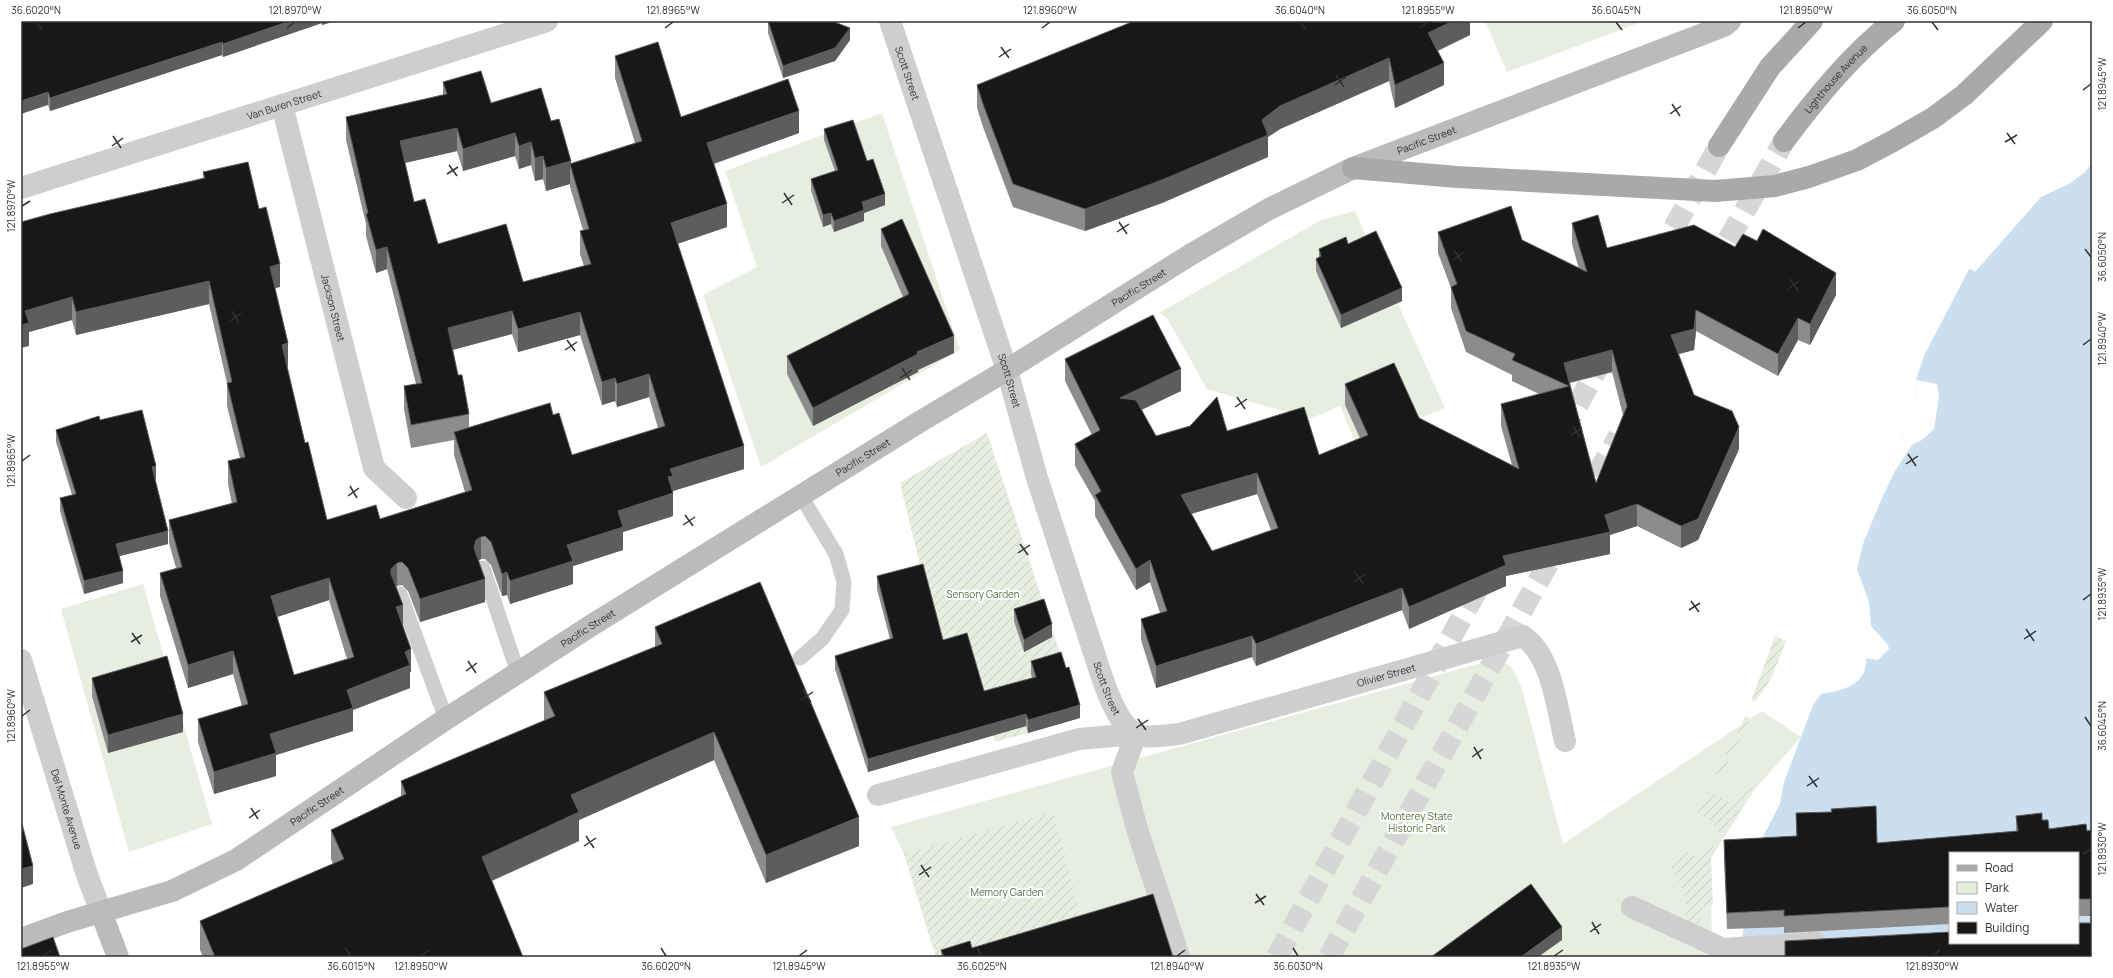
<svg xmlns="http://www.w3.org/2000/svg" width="2113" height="978" font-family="Manrope,sans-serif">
  <defs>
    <pattern id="garden-furrows" width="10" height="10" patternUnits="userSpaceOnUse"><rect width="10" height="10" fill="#e7eedf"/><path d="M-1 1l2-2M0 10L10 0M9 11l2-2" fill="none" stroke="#c7cdc0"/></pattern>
  </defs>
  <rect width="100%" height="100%" fill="#fff"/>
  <path fill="#e7eedf" d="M1485,21H1644L1507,72Z
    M882,113L960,350L761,467L703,295L757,267L725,171Z
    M1355,211L1370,246L1377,243L1403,301L1398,304L1445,408L1356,444L1340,406L1310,419L1207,389L1167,318L1159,313L1321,220Z
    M143,584L212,824L129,852L61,609Z
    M1496,661C1514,662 1518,678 1523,693L1563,844L1762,711L1801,737L1755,789L1711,858L1712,957H936L904,854L891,827L1478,664Z"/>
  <path fill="url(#garden-furrows)" d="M987,433L1069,680L1017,695L1028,733L995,742L967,646L938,654L923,577L900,483Z
    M1775,636L1786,641C1778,662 1771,684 1755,701H1751Z
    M1745,717H1749V723L1718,781L1714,778Z
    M1747,784L1755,789L1723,834L1715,832L1714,822L1696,812L1708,791L1732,804L1740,791Z
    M1054,812L1086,937L1021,957H936L904,854Z
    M1709,845L1717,849L1711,858L1713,905L1702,907L1700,924L1684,921C1689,897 1682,883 1667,864L1683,848L1698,859Z"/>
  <path fill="#cbdfee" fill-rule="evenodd" d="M2092,128V957H1739L1757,848L1780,804L1784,782L1813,705L1821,694C1842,691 1868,685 1866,658L1878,660L1889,649L1888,645L1871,626L1869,602L1857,569L1864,541L1882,498L1895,471L1912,445L1900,438L1906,429L1917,398L1916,380L1924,356L1968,271L2073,144ZM1950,853H2078V943H1950Z"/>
  <path fill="#fff" d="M2091,129L2092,163L2085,172L2069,184L2041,197L1975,272L1969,268L2060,157L2061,158L2072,142L2086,130Z
    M1916,380L1937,384L1939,397L1934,429L1922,440L1912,445L1900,438L1906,429L1917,398Z"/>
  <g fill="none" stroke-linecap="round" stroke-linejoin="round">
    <path stroke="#d6d6d6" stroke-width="22" stroke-dasharray="22 11" stroke-linecap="butt" d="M1658,257L1719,146
      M1712,269L1784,141
      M1562,434L1607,350
      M1580,505L1619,436
      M1277,957L1485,575
      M1329,957L1560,542"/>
    <path stroke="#cecece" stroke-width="15" d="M483,568L518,673
      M400,594L446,719
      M800,658L822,639L842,610L844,582L836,554L801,496"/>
    <path stroke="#cecece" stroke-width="22" d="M878,795L1079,739L1136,734L1122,772L1137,829L1179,957
      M1632,907L1723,949L1815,943"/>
    <g stroke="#cecece" stroke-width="22">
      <path id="s1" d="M890,21L1007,370L1037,478L1095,656C1102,677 1115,723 1136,734C1146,739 1168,735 1179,734L1523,636C1552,656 1557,708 1565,741"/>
      <path id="s2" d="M282,105L374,468L406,498"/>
      <path id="s3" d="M21,188L547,21"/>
      <path id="s4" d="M21,660L87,875L101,912"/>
    </g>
    <g stroke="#bbb" stroke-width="22">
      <path d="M101,912L118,957"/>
      <path id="s5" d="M21,939L67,922L172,891L236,860L446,719L592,625L921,421L1007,370L1190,255L1269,209L1353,168L1724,26L1730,21"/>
    </g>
    <g stroke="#a9a9a9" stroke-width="22">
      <path id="s6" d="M1784,141C1816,98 1851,55 1894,21"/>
      <path d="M1719,146L1770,67L1812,21"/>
      <path d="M1353,168L1457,177L1715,191L1775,186L1809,177L1857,160L1893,141L1933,118L1964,95L2042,21"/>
    </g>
  </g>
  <path fill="#8c8c8c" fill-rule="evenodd" d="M21,21H335L322,25V23L223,57L222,55L50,111Z
    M768,21L850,40L835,61L783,78L768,33Z
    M1470,21V35L1438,51L1444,85L1395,108L1389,81L1280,129L1268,137V157L1162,203L1085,231L1013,207L983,127L977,108V85Z
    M615,56L681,117L799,133L714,164L727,227L677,244L744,469L673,491V516L623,532V550L573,566V584L510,604L507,595L502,596L491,565L485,559H481L479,561L485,602L420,622L408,591L402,585L397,586H396L403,625L411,672H410V688L353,710V731L276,755V776L214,794L198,742V719L242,706L233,674L188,688L160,596V573L176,568L169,543V520L232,504L228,484V461L240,458L227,406V383L209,304L76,335L72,320L29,332V346L21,222L203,178V172L259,209L280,287L275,288L288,366L287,367L305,443L327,520L380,519L465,492L454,455V440L411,448L404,409V386L416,384L387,269L376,273L366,236V224L346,140V117L443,95V82L491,103L551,121L571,163L635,143L615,78ZM457,151L463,171L515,156L519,169L531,165L535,181L543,179L546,191L570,184V187L583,230L580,231V254L584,266L523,282L438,244L414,202L405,163ZM512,334L518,352L580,335L602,405L615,401L617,407L649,397L658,428L572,455L553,415L469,428V414L458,375L453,350ZM329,600L347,659L294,675L277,617Z
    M824,129L867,161L885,205L864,213V221L834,232L831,224L823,227L811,190V179L835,171L824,140Z
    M1572,223L1607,248L1735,247L1836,295L1810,345L1798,340L1778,376L1696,331L1694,350L1679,354L1694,395L1739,449L1698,540L1681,548L1637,526L1610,535V554L1506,576V586L1409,629L1402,610L1256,666L1252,657L1156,688L1141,640V619L1160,613L1150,582L1136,590L1095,516V501L1075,466V444L1092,435L1065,381V359L1181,391L1141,410L1156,436L1227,431L1319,455L1360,438L1345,405V384L1419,418L1512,465L1501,426V404L1539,394L1512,381V375L1466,352L1451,308V288L1438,253V232L1522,240L1579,269L1572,244ZM1612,372L1623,415L1596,483L1570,383ZM1257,494L1271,530L1212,551L1191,514Z
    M881,229L954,353L918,370V372L813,426L787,374V356L903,297L881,246Z
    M1348,244L1402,301L1341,328L1316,271V259L1319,257V249Z
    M100,420L156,479H155L168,544L119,556L123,583L84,594L60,511V498L72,495L56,442V430Z
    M877,576L943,640L984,691L1032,678L1031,674V661L1080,718L1028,733L1026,726L868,772L835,669V656L890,639L877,589Z
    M1014,609L1052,637L1024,652L1014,621Z
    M655,627L859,846L766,883L714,760L579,820V841L492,881L523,957H203L200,950V921L333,864L331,859V830L401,796V781L544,721V692L655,647Z
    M92,678L183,732L108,753L92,696Z
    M1796,813L1877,843L2016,831V816L2042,820L2049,829L2087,831L2092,830V916H2078V853H1950V924L1784,933V927L1727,929L1724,857V840L1796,836Z
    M972,948L1173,957H941V950Z"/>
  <path fill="#5d5d5d" d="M290,21H322V23L223,57V44Z
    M322,21H335L322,25Z
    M1453,21H1470V35L1428,55V33Z
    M850,28V40L835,61L783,78V66Z
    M222,42V55L50,111V98Z
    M1389,58V81L1280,129L1268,137V157L1162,203L1085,231V209L1262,120L1280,106Z
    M1444,63V85L1395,108V85Z
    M48,92V105L21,114V101Z
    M799,111V133L707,166V143Z
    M457,128V151L400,164V141Z
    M515,133V156L463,171V149Z
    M531,142V165L519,169V146Z
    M543,156V179L535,181V158Z
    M571,161V170L570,164V184L546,191V168Z
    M885,194V205L864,213V221L834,232V221L862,202Z
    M727,204V227L671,246V223Z
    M831,213V224L823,227V215Z
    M387,247V269L376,273V250Z
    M280,264V287L270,289V267Z
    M1836,273V295L1810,345V324Z
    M209,281V304L76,335V312Z
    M1402,288V301L1341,328V315Z
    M72,297V320L29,332V346L21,348V325L25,311Z
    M1696,310V331L1694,350L1671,356V335Z
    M512,311V334L448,351V328Z
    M580,312V335L518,352V329Z
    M1798,318V340L1778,376V354Z
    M954,336V353L918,370V372L813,426V408L917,352Z
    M288,343V366L282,368V345Z
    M1612,350V372L1564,384V363Z
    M1181,369V391L1120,420V398Z
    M649,374V397L617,407V384Z
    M615,378V401L602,405V382Z
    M1739,427V449L1698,540L1681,548V526Z
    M744,446V469L673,491V516L623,532V550L573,566V584L510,604V581L567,545L668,477L670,469Z
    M156,466V479L152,480V467Z
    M1257,473V494L1181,517V495Z
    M1637,504V526L1610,535V554L1506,576V586L1409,629V607L1503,556L1605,515Z
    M168,531V544L116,557V544Z
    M481,537V559L476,562L474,548L476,540Z
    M1150,560V582L1136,590V569Z
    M397,563V586L391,592V569Z
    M123,571V583L84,594V581Z
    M507,572V595L502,596V574Z
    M329,578V600L271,619V596Z
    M485,579V602L420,622V599Z
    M1402,588V610L1256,666V644Z
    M403,605V628L396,607Z
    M1052,624V637L1024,652V640Z
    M1252,636V657L1156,688V666Z
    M411,649V672H410V688L353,710V731L276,755V776L214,794V772L270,734L347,690L405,652Z
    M233,651V674L188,688V665Z
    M1080,705V718L1028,733V720Z
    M183,714V732L108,753V735Z
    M1026,714V726L868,772V759Z
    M714,732V760L579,820V841L482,885V857L571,795Z
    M859,817V846L766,883V855Z
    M33,866V884L21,888V869Z
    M1562,927V940L1538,957H1521Z"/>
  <path fill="#181818" stroke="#5d5d5d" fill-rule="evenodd" d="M21,21H290L223,44L222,42L50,98L48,92L21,101Z
    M768,21H832L850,28L835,48L783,66Z
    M1134,21H1453L1428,33L1444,63L1395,85L1389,58L1280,106L1262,120L1268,135L1162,180L1085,209L1013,184L983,104L977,85Z
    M658,42L681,117L788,79L799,111L707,143L727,204L671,223L744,446L670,469L673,476L668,477L673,493L618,511L623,527L567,545L573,561L510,581L507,572L502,574L491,542L485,536L481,537L476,540L474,548L485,579L420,599L408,568L402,562L397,563L391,569V574L403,605L396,607L411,649L405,652L410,665L347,690L353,708L270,734L276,753L214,772L198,719L248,704L233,651L188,665L160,573L182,567L169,520L237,502L228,461L245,457L227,383L232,382L209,281L76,312L72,297L25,311L29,323L21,325V222L50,214L205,178L203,172L248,162L259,209L266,207L280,264L270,267L288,343L282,345L305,443L308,442L327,520L376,505L380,519L472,490L454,432L550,403L553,415L559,413L572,455L665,426L649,374L617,384L615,378L602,382L580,312L518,329L512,311L448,328L458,375H462L469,414L411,425L404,386L422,383L387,247L376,250L366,214L368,213L346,117L447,94L443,82L481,71L491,103L541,88L551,121L559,119L571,161L546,168L543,156L535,158L531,142L519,146L515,133L463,149L457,128L400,141L414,202L425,199L438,244L506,224L523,282L591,264L580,231L589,229L570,164L642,141L615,56ZM329,578L354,657L294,675L271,596Z
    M853,120L867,161L873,159L885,194L862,202L864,210L834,221L831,213L823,215L811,179L838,170L824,129Z
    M1511,206L1522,240L1587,272L1572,223L1598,215L1607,248L1694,225L1735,247L1743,234L1757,241L1763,229L1836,273L1810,324L1798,318L1778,354L1696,310L1694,329L1671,335L1694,395L1732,411L1739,427L1698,519L1681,526L1637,504L1605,515L1610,532L1503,556L1506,565L1409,607L1402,588L1256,644L1252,636L1156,666L1141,619L1167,611L1150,560L1136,569L1095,495L1101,491L1075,444L1100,430L1065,359L1153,315L1181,369L1120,398L1136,400L1156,436L1190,426L1217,397L1227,431L1304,407L1319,455L1368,435L1345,384L1394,363L1419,418L1519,469L1501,404L1569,386L1512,360L1515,354L1466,331L1451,287L1457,284L1438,232ZM1612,350L1627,406L1596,483L1564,363ZM1257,473L1278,528L1212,551L1181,495Z
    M902,219L954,336L917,352L918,354L813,408L787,356L909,294L881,229Z
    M1376,231L1402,288L1341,315L1316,259L1321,256L1319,249L1346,237L1348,244Z
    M142,410L156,466L152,467L168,531L116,544L123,571L84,581L60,498L76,494L56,430L99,416L100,420Z
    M923,564L943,640L967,633L984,691L1036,677L1031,661L1061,652L1066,668L1069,667L1080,705L1028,720L1026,714L868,759L835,656L893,638L877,576Z
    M760,582L859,817L766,855L714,732L571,795L579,812L482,857L523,957H215L200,921L344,859L331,830L406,794L401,781L555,716L544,692L662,644L655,627Z
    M1044,599L1052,624L1024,640L1014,609Z
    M167,656L183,714L108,735L92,678Z
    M1876,806L1877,843L2018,831L2016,816L2042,813V820H2048L2049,829L2086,824L2087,831L2092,830V899H2078V853H1950V907L1784,916V910L1727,913L1724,840L1797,836L1796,813L1832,812L1831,809Z
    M21,820L33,866L21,869Z
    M1531,884L1562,927L1521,957H1431Z
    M1153,894L1173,957H944L941,950L970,941L972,948Z
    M2078,923H2092V957H1785V941L1950,932V943H2078Z
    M53,937L60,957H21V949Z"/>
  <path fill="none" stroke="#313131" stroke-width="1.5" d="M36,22L42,30M1300,22L1306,30M1616,22L1622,30M1932,22L1938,30M287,28L295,22M665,28L673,22M1042,28L1050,22M1420,28L1428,22M1798,28L1806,22M1001,47L1009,58M999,57L1011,49M1336,75L1344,87M1335,85L1346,77M2083,90L2091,84M1672,104L1680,116M1670,114L1681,106M2007,133L2015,144M113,136L121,148M2005,142L2017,135M112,146L123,138M449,165L457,176M447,174L458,167M784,193L792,205M782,203L794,195M22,206L30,201M1119,222L1127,234M1117,232L1129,224M2085,249L2091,257M1455,251L1462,262M1453,260L1464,252M1790,279L1798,291M1788,289L1799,281M232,311L239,323M230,321L241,313M567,340L575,351M2083,345L2091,339M565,350L577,342M902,368L910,380M900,378L912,370M1237,397L1245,409M1235,407L1247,399M1573,426L1580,437M1571,435L1582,428M1908,454L1916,466M22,461L30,455M1906,464L1918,456M350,486L357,498M348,496L359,488M685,515L693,526M683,525L695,517M1020,544L1028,555M1018,553L1030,545M1355,572L1363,584M1354,582L1365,574M2083,600L2091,594M1691,601L1699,612M1689,610L1700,603M2026,629L2034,641M132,633L140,644M2024,639L2036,631M131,642L142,635M468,661L476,673M466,671L477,663M803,690L811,702M801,700L813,692M22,716L30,710M2085,717L2091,726M1138,719L1146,730M1136,728L1148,720M1474,747L1481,759M1472,757L1483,749M1809,776L1817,787M1807,786L1819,778M251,808L258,819M249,818L260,810M586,836L594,848M584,846L596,838M2083,854L2091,849M921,865L929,877M919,875L931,867M1256,894L1264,905M1255,903L1266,896M1592,922L1599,934M1590,932L1601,924M345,948L351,956M661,948L666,956M977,948L982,956M1293,948L1298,956M43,956L52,950M421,956L429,950M799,956L807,950M1177,956L1185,950M1554,956L1563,950M1932,956L1940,950"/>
  <g text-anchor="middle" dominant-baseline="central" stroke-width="4" stroke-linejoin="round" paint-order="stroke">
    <g font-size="10" fill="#313131" stroke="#fff">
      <text stroke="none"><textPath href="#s1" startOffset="55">Scott Street</textPath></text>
      <text stroke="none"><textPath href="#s6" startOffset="81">Lighthouse Avenue</textPath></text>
      <text stroke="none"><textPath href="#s3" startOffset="276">Van Buren Street</textPath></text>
      <text stroke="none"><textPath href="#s5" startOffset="1623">Pacific Street</textPath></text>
      <text stroke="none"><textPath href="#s5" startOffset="1299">Pacific Street</textPath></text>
      <text stroke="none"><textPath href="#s2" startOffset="209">Jackson Street</textPath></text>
      <text stroke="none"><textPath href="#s1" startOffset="379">Scott Street</textPath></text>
      <text stroke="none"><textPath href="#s5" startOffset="975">Pacific Street</textPath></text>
      <text stroke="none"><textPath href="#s5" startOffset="651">Pacific Street</textPath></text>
      <text stroke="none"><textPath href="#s1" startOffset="1016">Olivier Street</textPath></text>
      <text stroke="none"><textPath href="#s1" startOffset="702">Scott Street</textPath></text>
      <text stroke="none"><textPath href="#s5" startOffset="327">Pacific Street</textPath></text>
      <text stroke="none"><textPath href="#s4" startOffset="156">Del Monte Avenue</textPath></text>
    </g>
    <g font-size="10" fill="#526f3c" stroke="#fff">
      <text x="983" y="594">Sensory Garden</text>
      <text x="1417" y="816">Monterey State<tspan x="1417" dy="12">Historic Park</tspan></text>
      <text x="1007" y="892">Memory Garden</text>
    </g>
  </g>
  <rect width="2113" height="978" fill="none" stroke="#ffffff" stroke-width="44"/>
  <rect x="1949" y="852" width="130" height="92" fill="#ffffff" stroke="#adadad"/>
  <rect x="1957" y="865" width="20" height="6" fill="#a9a9a9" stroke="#adadad"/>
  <text x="1985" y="872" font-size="12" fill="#313131">Road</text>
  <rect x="1957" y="882" width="20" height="12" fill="#e7eedf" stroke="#adadad"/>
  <text x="1985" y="892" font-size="12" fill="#313131">Park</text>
  <rect x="1957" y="902" width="20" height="12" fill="#cbdfee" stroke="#adadad"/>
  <text x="1985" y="912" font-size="12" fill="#313131">Water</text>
  <rect x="1957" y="922" width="20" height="12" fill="#181818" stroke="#adadad"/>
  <text x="1985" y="932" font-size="12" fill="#313131">Building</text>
  <rect x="22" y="22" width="2069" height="934" fill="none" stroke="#313131" stroke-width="1.5"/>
  <g font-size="10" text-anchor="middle" fill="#313131">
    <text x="36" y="14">36.6020°N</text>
    <text x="295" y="14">121.8970°W</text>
    <text x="673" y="14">121.8965°W</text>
    <text x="1050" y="14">121.8960°W</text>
    <text x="1300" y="14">36.6040°N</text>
    <text x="1428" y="14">121.8955°W</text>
    <text x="1616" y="14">36.6045°N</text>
    <text x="1806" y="14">121.8950°W</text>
    <text x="1932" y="14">36.6050°N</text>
    <text transform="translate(2102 84) rotate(-90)" y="4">121.8945°W</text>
    <text transform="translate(11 206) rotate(-90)" y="4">121.8970°W</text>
    <text transform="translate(2102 257) rotate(-90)" y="4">36.6050°N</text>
    <text transform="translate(2102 339) rotate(-90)" y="4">121.8940°W</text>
    <text transform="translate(11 461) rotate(-90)" y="4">121.8965°W</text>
    <text transform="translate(2102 594) rotate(-90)" y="4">121.8935°W</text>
    <text transform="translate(11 716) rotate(-90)" y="4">121.8960°W</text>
    <text transform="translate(2102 726) rotate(-90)" y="4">36.6045°N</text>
    <text transform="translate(2102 849) rotate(-90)" y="4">121.8930°W</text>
    <text x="43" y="970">121.8955°W</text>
    <text x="351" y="970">36.6015°N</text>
    <text x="421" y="970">121.8950°W</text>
    <text x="666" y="970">36.6020°N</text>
    <text x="799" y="970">121.8945°W</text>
    <text x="982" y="970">36.6025°N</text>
    <text x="1177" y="970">121.8940°W</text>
    <text x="1298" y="970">36.6030°N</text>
    <text x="1554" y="970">121.8935°W</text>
    <text x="1932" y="970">121.8930°W</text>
  </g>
</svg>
